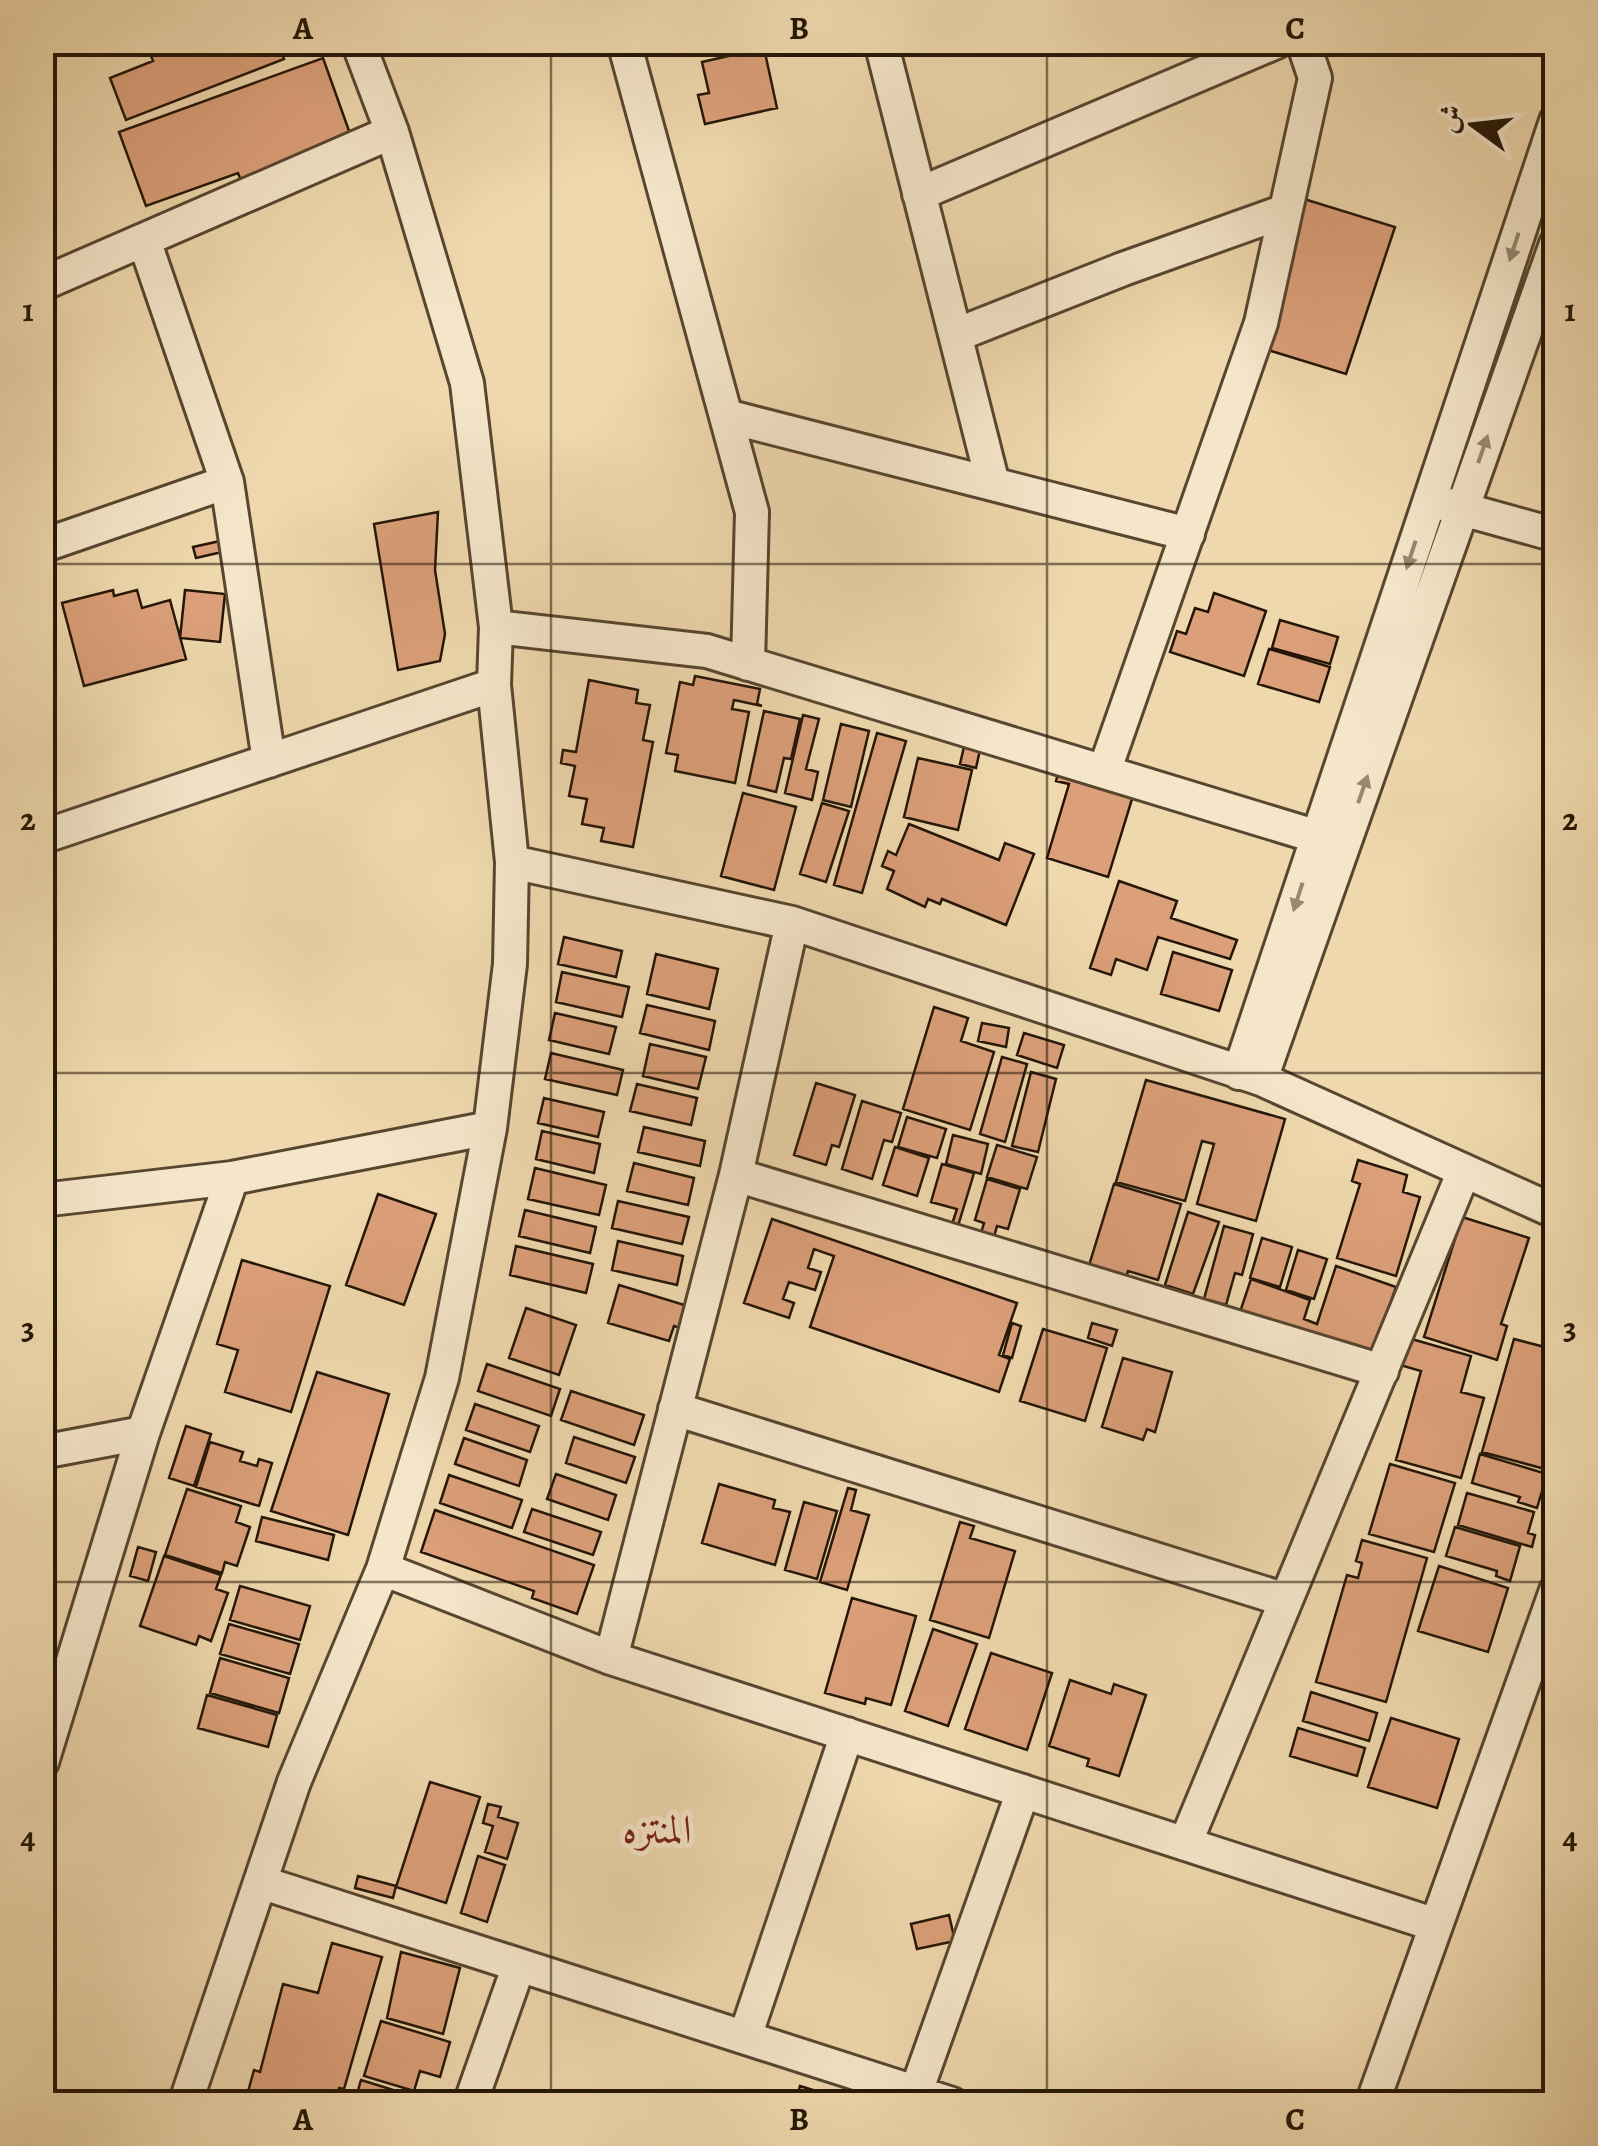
<svg xmlns="http://www.w3.org/2000/svg" width="1598" height="2146" font-family="Alegreya,Amiri,serif">
  <rect width="100%" height="100%" fill="#efd8ad"/>
  <filter id="stains"><feTurbulence type="fractalNoise" baseFrequency=".002" numOctaves="4"/><feColorMatrix values="0 0 0 0 .2 0 0 0 0 .09 0 0 0 0 .02 0 0 0 .5 -.17"/></filter>
  <radialGradient id="worn" r=".72"><stop offset=".6" stop-color="#630" stop-opacity="0"/><stop offset="1" stop-color="#630" stop-opacity=".3"/></radialGradient>
  <path fill="#db9f79" stroke="#241607" stroke-width="2.5" d="M146,42H278L284,59L126,120L110,78L153,61Z
    M764,48L777,108L705,124L698,95L709,93L702,62Z
    M323,58L353,142L242,183L238,173L146,206L119,132Z
    M1304,199L1395,227L1346,374L1258,347Z
    M438,512L435,570L445,634L440,661L398,670L374,524Z
    M220,541L222,552L196,558L193,547Z
    M113,590L114,596L137,590L142,608L170,600L186,659L84,686L62,603Z
    M185,590L225,594L220,642L180,638Z
    M1214,593L1266,611L1244,676L1170,652L1177,631L1186,634L1195,608L1208,612Z
    M1280,620L1338,637L1330,664L1272,648Z
    M1269,649L1330,667L1319,702L1258,684Z
    M695,676L760,689L757,704L762,706L734,700L732,709L749,712L735,783L675,771L678,755L666,753L680,682L693,685Z
    M589,680L638,690L636,703L650,705L643,740L653,742L633,847L601,841L604,828L582,824L587,799L569,796L575,766L561,763L563,750L576,752Z
    M764,711L800,719L791,759L784,758L776,792L748,785Z
    M803,715L819,719L806,769L818,772L812,800L785,793Z
    M841,724L869,731L851,807L823,800Z
    M877,733L906,741L862,893L834,885Z
    M966,738L982,741L976,768L960,764Z
    M918,758L972,770L958,830L904,817Z
    M1061,763L1136,786L1108,877L1047,858L1069,784L1056,781Z
    M743,793L796,807L774,890L721,876Z
    M822,803L849,811L826,882L800,874Z
    M909,824L999,860L1005,843L1034,854L1006,925L942,899L940,904L928,899L925,907L887,889L894,871L882,866L888,851L896,855Z
    M1119,881L1177,901L1171,918L1237,940L1230,959L1158,937L1147,970L1116,959L1111,975L1090,968Z
    M564,937L622,951L616,977L558,964Z
    M1173,952L1232,970L1219,1011L1161,994Z
    M656,954L718,969L709,1009L647,994Z
    M562,972L629,987L622,1017L556,1002Z
    M647,1005L715,1021L709,1050L640,1033Z
    M934,1007L968,1018L961,1041L994,1052L970,1130L903,1109Z
    M555,1013L616,1027L609,1054L549,1040Z
    M982,1023L1009,1028L1006,1047L978,1041Z
    M1024,1033L1064,1045L1057,1068L1017,1055Z
    M650,1044L706,1057L698,1089L643,1076Z
    M551,1053L623,1070L617,1095L545,1079Z
    M1002,1057L1027,1064L1005,1142L980,1134Z
    M1031,1072L1056,1079L1038,1152L1012,1146Z
    M1146,1080L1285,1119L1256,1221L1197,1204L1214,1144L1202,1141L1185,1201L1116,1182Z
    M816,1083L855,1095L839,1147L832,1145L826,1165L794,1155Z
    M637,1084L697,1098L691,1125L630,1111Z
    M544,1098L604,1112L598,1137L538,1123Z
    M862,1101L901,1113L892,1142L884,1140L872,1179L842,1169Z
    M907,1117L946,1129L937,1158L898,1147Z
    M644,1127L705,1141L700,1166L638,1152Z
    M542,1131L600,1144L594,1173L536,1159Z
    M953,1135L988,1144L981,1174L946,1164Z
    M997,1145L1037,1157L1027,1189L987,1177Z
    M895,1147L929,1158L917,1196L883,1185Z
    M1358,1160L1407,1175L1403,1192L1420,1197L1396,1276L1337,1258L1360,1184L1352,1181Z
    M634,1163L694,1178L688,1205L627,1191Z
    M942,1164L974,1173L958,1226L952,1224L957,1209L931,1202Z
    M535,1168L606,1185L599,1215L528,1199Z
    M987,1179L1020,1189L1008,1229L997,1226L994,1237L981,1233L984,1223L975,1220Z
    M1114,1184L1181,1204L1158,1280L1128,1271L1125,1282L1087,1272Z
    M378,1194L436,1214L404,1305L346,1285Z
    M618,1201L689,1217L682,1244L612,1228Z
    M525,1210L596,1227L590,1253L519,1236Z
    M1188,1212L1219,1222L1193,1294L1165,1285Z
    M1462,1217L1529,1238L1501,1324L1507,1326L1497,1360L1424,1337Z
    M772,1219L1017,1303L999,1355L1010,1359L999,1392L810,1327L834,1256L814,1249L808,1268L821,1272L815,1290L789,1282L783,1299L794,1303L789,1318L744,1303Z
    M1224,1226L1253,1234L1242,1275L1235,1273L1226,1305L1204,1299Z
    M1262,1238L1292,1247L1280,1287L1250,1278Z
    M618,1241L683,1256L677,1285L612,1270Z
    M516,1246L593,1264L586,1293L510,1275Z
    M1298,1250L1327,1259L1314,1299L1286,1290Z
    M242,1260L330,1286L291,1412L225,1392L238,1350L217,1344Z
    M1336,1266L1396,1287L1368,1368L1238,1318L1251,1279L1310,1300L1304,1319L1317,1324Z
    M619,1285L691,1307L684,1329L674,1326L669,1341L608,1323Z
    M526,1308L576,1325L559,1375L509,1358Z
    M1012,1323L1021,1326L1012,1358L1003,1355Z
    M1092,1323L1117,1330L1112,1346L1088,1338Z
    M1043,1329L1107,1348L1085,1421L1020,1401Z
    M1408,1338L1471,1356L1461,1392L1484,1398L1461,1478L1396,1460L1421,1371L1400,1365Z
    M1514,1339L1556,1350V1472L1482,1452Z
    M1123,1358L1172,1372L1155,1432L1147,1429L1143,1440L1102,1427Z
    M487,1364L560,1389L551,1416L478,1391Z
    M317,1372L389,1394L348,1535L271,1511Z
    M571,1391L644,1415L634,1445L561,1420Z
    M475,1404L539,1426L530,1452L466,1430Z
    M186,1426L211,1434L194,1486L169,1478Z
    M574,1437L635,1457L626,1483L566,1463Z
    M464,1438L527,1460L519,1486L455,1464Z
    M210,1442L243,1452L240,1461L257,1466L259,1459L272,1463L259,1506L196,1487Z
    M1480,1454L1547,1474L1537,1508L1518,1502L1520,1497L1472,1483Z
    M1390,1464L1455,1483L1434,1552L1369,1534Z
    M556,1474L616,1495L608,1520L547,1499Z
    M449,1475L522,1500L512,1528L440,1503Z
    M719,1484L775,1500L773,1508L790,1512L775,1565L702,1543Z
    M848,1488L856,1490L851,1510L869,1515L847,1590L820,1582Z
    M187,1489L241,1506L236,1522L250,1527L237,1566L225,1562L222,1573L165,1555Z
    M1467,1493L1534,1512L1528,1533L1535,1535L1532,1547L1458,1525Z
    M804,1502L837,1511L817,1579L785,1570Z
    M532,1509L601,1532L593,1555L524,1532Z
    M435,1510L594,1565L577,1614L532,1598L534,1591L421,1552Z
    M262,1517L334,1535L328,1560L256,1541Z
    M960,1522L974,1526L970,1538L1015,1551L989,1638L930,1620Z
    M1455,1527L1520,1546L1510,1581L1496,1576L1497,1571L1446,1556Z
    M1362,1540L1427,1558L1386,1702L1316,1682L1347,1575L1358,1578L1362,1563L1356,1561Z
    M138,1547L156,1552L148,1581L130,1576Z
    M164,1556L221,1575L216,1589L228,1593L211,1641L199,1636L196,1645L140,1626Z
    M1439,1566L1508,1588L1488,1652L1418,1631Z
    M240,1586L310,1606L300,1640L230,1620Z
    M852,1598L916,1616L891,1705L866,1698L865,1704L825,1693Z
    M42,1599L55,1602L42,1644Z
    M229,1624L299,1644L290,1674L220,1654Z
    M933,1629L977,1644L948,1726L905,1711Z
    M991,1653L1052,1673L1027,1750L965,1729Z
    M220,1658L289,1678L279,1713L210,1693Z
    M1070,1680L1111,1694L1114,1684L1146,1695L1119,1776L1087,1766L1089,1759L1049,1746Z
    M1311,1692L1377,1713L1369,1741L1303,1721Z
    M207,1695L277,1715L268,1747L198,1728Z
    M1391,1718L1459,1739L1437,1808L1368,1787Z
    M1298,1728L1365,1748L1357,1776L1290,1756Z
    M430,1782L480,1797L446,1903L396,1887Z
    M488,1804L501,1807L498,1817L518,1823L507,1859L485,1852L493,1826L483,1823Z
    M478,1856L505,1865L487,1922L461,1913Z
    M358,1876L396,1886L393,1898L355,1888Z
    M949,1915L955,1941L917,1949L911,1924Z
    M332,1943L382,1957L344,2089L339,2088L335,2104H263L246,2099L254,2070L260,2072L283,1984L318,1993Z
    M401,1952L460,1968L443,2034L387,2018Z
    M381,2021L450,2042L440,2077L420,2071L414,2091L364,2076Z
    M361,2080L413,2096L411,2104H354Z
    M800,2086L845,2100L852,2104H795Z"/>
  <g fill="none" stroke-linecap="round" stroke-linejoin="round">
    <g stroke="#574630" stroke-width="38">
      <path id="minor" d="M624,42L752,512L748,664
        M881,42L993,484
        M919,194L1276,42
        M144,240L227,482L269,761
        M42,284L392,132
        M956,335L1123,269L1285,211
        M726,416L1188,534
        M1444,504L1556,535
        M42,546L227,482
        M496,627L707,651L1318,837
        M1104,772L1261,323L1315,78L1303,42
        M42,837L494,685
        M512,862L792,923L1261,1079L1556,1212
        M1239,1073L1556,121
        M1261,1079L1556,244
        M736,1175L1382,1371
        M42,1200L232,1178L490,1128
        M675,1409L1286,1600
        M42,1452L143,1433
        M383,1569L611,1658L1436,1925
        M611,1658L736,1175L792,923
        M42,1762L143,1433L232,1178
        M1185,1844L1464,1171
        M260,1882L952,2104
        M745,2037L847,1734
        M916,2092L1023,1791
        M185,2104L294,1782L383,1569L442,1378L490,1128L510,964L512,862L494,685L496,627L467,383L392,132L358,42
        M470,2104L519,1965
        M1372,2104L1556,1591"/>
    </g>
    <use href="#minor" stroke="#f5e6ca" stroke-width="32"/>
  </g>
  <defs><path id="oneway-solid" d="M-6-.8H1V-3.2L6.5 0L1 3.2V.8H-6Z" transform="scale(2.5)"/></defs>
  <g fill="#978872">
    <use href="#oneway-solid" transform="translate(1514 247) rotate(108)"/>
    <use href="#oneway-solid" transform="translate(1483 449) rotate(-71)"/>
    <use href="#oneway-solid" transform="translate(1411 555) rotate(108)"/>
    <use href="#oneway-solid" transform="translate(1363 789) rotate(-71)"/>
    <use href="#oneway-solid" transform="translate(1298 897) rotate(108)"/>
  </g>
  <path fill="none" stroke="#241607" stroke-width="2.5" stroke-opacity="0.55" d="M551,42V2104M1047,42V2104M42,564H1556M42,1073H1556M42,1582H1556"/>
  <g text-anchor="middle" dominant-baseline="central" stroke-width="10" stroke-linejoin="round" paint-order="stroke">
    <g font-size="40" fill="#7a1f14" stroke="#f5e6ca">
      <text x="657" y="1829">المنتزه</text>
    </g>
  </g>
  <rect width="1598" height="2146" fill="none" stroke="#efd8ad" stroke-width="110"/>
  <g transform="translate(1473 125) rotate(285)" stroke="#f5e6ca" stroke-width="8" paint-order="stroke">
  <path d="M0-8L18 38L0 25L-18 38Z" fill="#241607"/>
  <text y="-15" font-size="28" font-weight="bold" text-anchor="middle" fill="#241607">ش</text>
  </g>
  <rect x="55" y="55" width="1488" height="2036" fill="none" stroke="#241607" stroke-width="4"/>
  <g font-size="32" text-anchor="middle" font-weight="bold" fill="#241607">
    <text x="303" y="39">A</text>
    <text x="799" y="39">B</text>
    <text x="1295" y="39">C</text>
    <text x="28" y="321">1</text>
    <text x="1570" y="321">1</text>
    <text x="28" y="830">2</text>
    <text x="1570" y="830">2</text>
    <text x="28" y="1339">3</text>
    <text x="1570" y="1339">3</text>
    <text x="28" y="1848">4</text>
    <text x="1570" y="1848">4</text>
    <text x="303" y="2130">A</text>
    <text x="799" y="2130">B</text>
    <text x="1295" y="2130">C</text>
  </g>
  <rect width="100%" height="100%" filter="url(#stains)"/>
  <rect width="100%" height="100%" fill="url(#worn)"/>
</svg>
